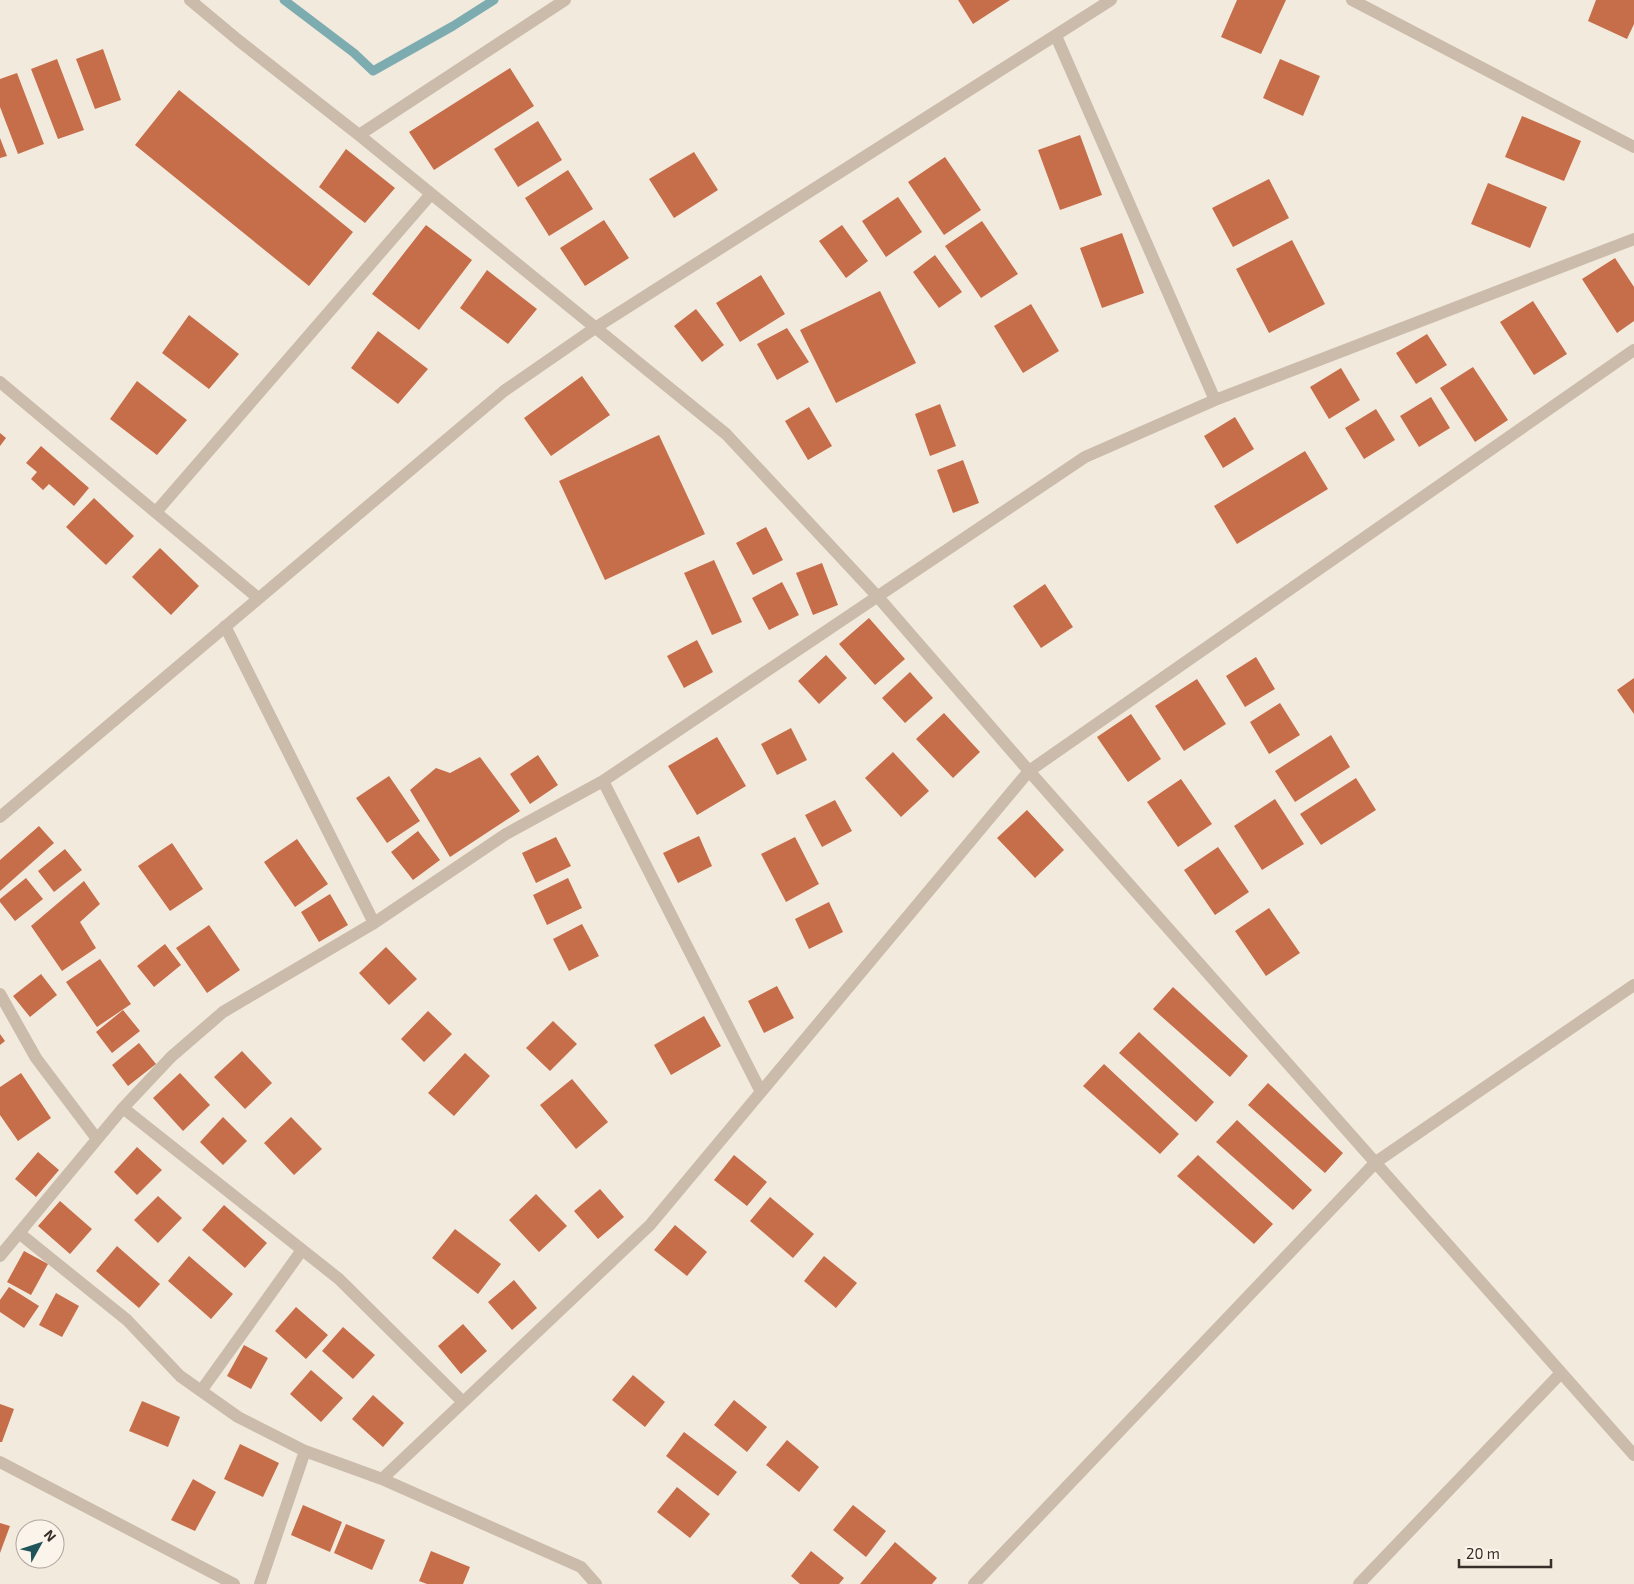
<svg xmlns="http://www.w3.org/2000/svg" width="1634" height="1584" font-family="'Exo 2',sans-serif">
  <rect width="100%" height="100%" fill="#f3eade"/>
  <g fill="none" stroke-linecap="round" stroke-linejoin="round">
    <path stroke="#7dacb0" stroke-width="9" d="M284,0L354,53L373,71L453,26L494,0"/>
  </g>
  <path fill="#c66d49" d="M958,0H1010L973,24Z
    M1237,0H1286L1261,54L1221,37Z
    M1596,0H1634V24L1627,39L1588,21Z
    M103,49L121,100L95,109L76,59Z
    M57,59L84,130L58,139L31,69Z
    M1280,59L1320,76L1303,116L1263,98Z
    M510,68L534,106L434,170L409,132Z
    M17,73L44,144L18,154L0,107V79Z
    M179,90L353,232L309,286L135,145Z
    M1522,116L1581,141L1564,181L1505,157Z
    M538,121L562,160L518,187L494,149Z
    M1080,135L1102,195L1060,210L1038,150Z
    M0,138L7,156L0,158Z
    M346,149L395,188L365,223L319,187Z
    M694,152L718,190L674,218L649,179Z
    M945,157L981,210L944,235L908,182Z
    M568,170L593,209L549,236L525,198Z
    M1269,179L1289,218L1233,247L1212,208Z
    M1488,183L1547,207L1530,248L1471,224Z
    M898,197L922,232L886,257L862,221Z
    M604,220L629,258L585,286L560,248Z
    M982,221L1018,274L981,298L945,246Z
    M426,225L472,260L419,330L372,294Z
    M842,225L868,261L846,278L819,241Z
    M1122,233L1144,293L1102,308L1080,248Z
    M1292,240L1325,304L1269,333L1236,269Z
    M935,255L962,292L939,308L913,272Z
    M1615,258L1634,287V321L1617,333L1582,279Z
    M487,270L537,309L508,344L460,308Z
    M761,275L785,314L740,342L716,303Z
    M880,291L916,363L836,403L800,330Z
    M1533,301L1567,354L1534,375L1500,322Z
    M1031,304L1059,351L1023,373L994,326Z
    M696,309L724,345L702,362L674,326Z
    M189,315L239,354L209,389L162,353Z
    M787,328L809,362L777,380L757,344Z
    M378,331L428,369L398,404L351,368Z
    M1427,334L1447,365L1416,384L1396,353Z
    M1473,367L1508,420L1475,442L1440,388Z
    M1341,368L1360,400L1329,419L1310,387Z
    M582,376L610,415L551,456L524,418Z
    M137,381L187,420L157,455L110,419Z
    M1431,397L1450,428L1419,447L1400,416Z
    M940,404L956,446L930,456L915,414Z
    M809,407L832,446L808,460L785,421Z
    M1376,409L1395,440L1364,459L1345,428Z
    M1235,417L1254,449L1223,468L1204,436Z
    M0,433L6,438L0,446Z
    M659,435L705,534L605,580L559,481Z
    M41,446L89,488L74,506L49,484L43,490L31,479L37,472L26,463Z
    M1305,451L1328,489L1237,544L1214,506Z
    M963,460L979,503L953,513L937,470Z
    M94,498L134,536L106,565L66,527Z
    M766,527L783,560L753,575L736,543Z
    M160,548L199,586L171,615L132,577Z
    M714,560L742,622L712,635L684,573Z
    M822,563L838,605L813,615L796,573Z
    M782,582L799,615L769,630L752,598Z
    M1045,584L1073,627L1041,648L1013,606Z
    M869,618L905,659L875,685L839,644Z
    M697,640L713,672L684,688L667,656Z
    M826,655L847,678L819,704L798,681Z
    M1256,657L1275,689L1245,707L1226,676Z
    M910,672L933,698L905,723L882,698Z
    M1634,678V714L1617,690Z
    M1197,679L1226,724L1184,751L1155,706Z
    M1280,703L1300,735L1269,754L1250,722Z
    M944,713L980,752L953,778L916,739Z
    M1131,714L1161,759L1128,782L1097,737Z
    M791,728L807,760L777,775L761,744Z
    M1331,735L1350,767L1295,802L1275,771Z
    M717,737L746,786L697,815L668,766Z
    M893,752L929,791L901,817L865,778Z
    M538,755L558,785L530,804L510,774Z
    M480,757L520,811L450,857L410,790L436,768L450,773Z
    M389,776L420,821L387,843L356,798Z
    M1356,778L1376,810L1321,845L1300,814Z
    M1181,779L1212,824L1178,847L1147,802Z
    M1275,799L1304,844L1262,870L1234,826Z
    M835,800L852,831L822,847L805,815Z
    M1027,810L1064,850L1035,878L997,838Z
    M39,826L54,843L0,891V860Z
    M418,831L440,860L413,880L391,852Z
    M699,836L712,866L678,883L663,853Z
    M556,837L571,866L536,883L522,853Z
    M795,837L819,884L786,902L761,854Z
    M297,839L328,884L295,907L264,862Z
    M172,843L203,889L170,911L138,866Z
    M1218,847L1249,892L1215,915L1184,870Z
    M65,849L82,870L54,892L38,871Z
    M26,878L43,899L15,921L0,902V899Z
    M568,878L582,908L547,925L533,895Z
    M84,881L100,904L80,922L96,948L62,971L31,926Z
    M330,894L348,925L319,942L301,912Z
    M829,902L843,932L809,949L795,919Z
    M1269,908L1300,953L1266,976L1235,931Z
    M582,924L599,956L569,971L553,939Z
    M209,925L240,970L207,993L176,948Z
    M165,944L181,965L154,987L137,966Z
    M386,947L417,979L389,1005L359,973Z
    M100,959L131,1004L97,1027L66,982Z
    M41,974L57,995L30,1017L13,996Z
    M777,986L794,1018L764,1033L748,1001Z
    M1173,987L1248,1056L1230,1077L1153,1009Z
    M123,1010L140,1031L112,1053L96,1032Z
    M428,1011L452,1034L424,1062L401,1039Z
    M704,1016L721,1046L671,1075L654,1045Z
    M553,1021L577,1044L550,1071L526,1048Z
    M1139,1032L1214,1102L1196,1122L1119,1053Z
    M0,1034L5,1041L0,1045Z
    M139,1043L156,1064L128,1086L112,1065Z
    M242,1051L272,1083L245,1109L214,1077Z
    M465,1053L490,1076L454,1116L428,1093Z
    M1104,1064L1179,1134L1160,1154L1083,1086Z
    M21,1073L51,1118L18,1141L0,1115V1087Z
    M180,1073L210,1105L183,1131L153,1098Z
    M572,1079L608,1122L576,1149L540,1105Z
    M1268,1083L1343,1153L1325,1173L1248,1105Z
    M223,1117L247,1141L223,1165L200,1142Z
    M291,1117L322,1149L294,1175L264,1143Z
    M1237,1120L1312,1190L1293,1210L1216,1142Z
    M137,1147L162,1170L137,1195L114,1172Z
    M38,1152L59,1170L36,1197L15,1179Z
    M734,1155L767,1182L747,1206L714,1180Z
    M1198,1155L1273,1224L1254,1244L1177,1176Z
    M600,1189L624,1217L598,1239L574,1211Z
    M536,1194L567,1226L539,1252L509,1220Z
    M158,1196L182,1218L158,1243L134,1220Z
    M770,1197L814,1234L793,1258L750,1221Z
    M60,1201L92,1229L70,1254L38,1226Z
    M224,1205L267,1243L245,1268L202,1230Z
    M675,1225L707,1252L687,1276L654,1250Z
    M455,1229L501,1264L478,1294L432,1258Z
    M117,1246L160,1284L139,1308L96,1271Z
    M24,1251L48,1264L31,1295L7,1282Z
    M189,1256L233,1294L211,1319L168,1281Z
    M824,1256L857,1283L836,1308L804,1281Z
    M514,1280L537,1308L512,1330L488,1302Z
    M9,1287L39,1306L24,1328L0,1312V1300Z
    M56,1293L79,1306L62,1337L39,1325Z
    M296,1307L328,1335L306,1359L275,1331Z
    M463,1324L487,1351L461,1374L438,1346Z
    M343,1327L375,1355L353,1379L322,1351Z
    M244,1345L268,1358L251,1389L227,1376Z
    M311,1370L343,1398L321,1422L290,1394Z
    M633,1375L665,1402L645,1427L612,1400Z
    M373,1395L404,1423L383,1447L352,1419Z
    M734,1400L767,1427L747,1452L714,1425Z
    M142,1401L180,1417L168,1447L129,1431Z
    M0,1404L14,1409L2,1442H0Z
    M684,1432L737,1472L718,1496L666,1456Z
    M787,1440L819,1467L799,1492L766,1465Z
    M240,1444L279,1463L263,1497L224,1479Z
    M193,1479L216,1492L195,1531L171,1520Z
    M677,1487L710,1514L690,1538L657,1512Z
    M303,1505L342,1522L330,1552L291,1535Z
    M853,1505L886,1531L866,1557L833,1530Z
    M0,1523L10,1526L0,1553Z
    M346,1524L385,1540L372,1570L334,1553Z
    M895,1542L937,1578L932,1584H860Z
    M431,1551L470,1567L463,1584H427L419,1581Z
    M811,1551L844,1578L839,1584H800L791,1576Z"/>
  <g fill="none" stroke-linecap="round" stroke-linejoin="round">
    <path stroke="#cbbbaa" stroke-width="12" d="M190,0L238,40L359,135L726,434L878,597L1029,771L1634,1455
      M1352,0L1634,147
      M1056,36L1215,400
      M359,135L565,0
      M0,382L258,598
      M156,512L431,194
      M225,626L374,923
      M603,781L761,1092
      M0,817L504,391L595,328L1111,0
      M0,994L36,1058L97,1139
      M123,1108L339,1279L463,1402
      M19,1233L127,1320L180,1376L238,1417L305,1451L382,1479L581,1567L596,1584
      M0,1256L123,1108L171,1057L223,1012L374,923L506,834L603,781L1085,457L1215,400L1634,239
      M201,1391L302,1250
      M0,1462L234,1584
      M382,1479L650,1225L1029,771L1634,350
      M260,1584L305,1451
      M974,1584L1376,1162L1634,985
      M1359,1584L1561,1373"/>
  </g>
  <g transform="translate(40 1544) rotate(50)"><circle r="24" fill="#faf4eb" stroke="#ada59e"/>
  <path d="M0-4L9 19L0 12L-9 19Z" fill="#1f545b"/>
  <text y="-8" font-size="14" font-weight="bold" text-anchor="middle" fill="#392f2a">N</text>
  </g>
  <path d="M1459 1559v8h92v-8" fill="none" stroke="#392f2a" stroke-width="2.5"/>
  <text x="1466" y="1559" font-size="15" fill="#392f2a" stroke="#faf4eb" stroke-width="4" paint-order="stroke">20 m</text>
</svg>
